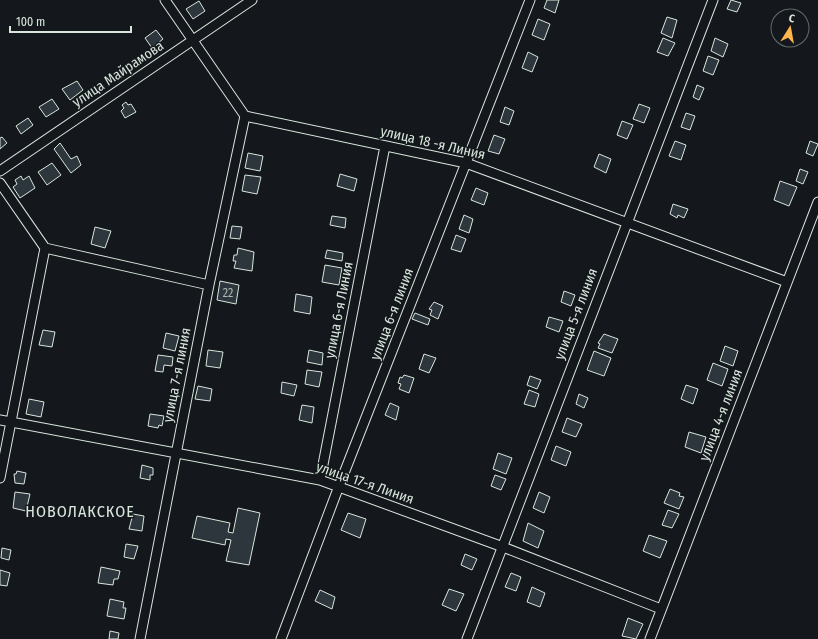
<svg xmlns="http://www.w3.org/2000/svg" width="818" height="639" font-family="'Fira Sans Condensed',sans-serif">
  <rect width="100%" height="100%" fill="#14181c"/>
  <path fill="#2c363c" stroke="#d8e6dc" d="M547,0H559L555,13L544,8Z
    M731,0L741,3L737,12L727,9Z
    M199,1L205,11L193,19L186,9Z
    M667,17L677,20L672,38L661,33Z
    M538,19L550,24L544,40L532,35Z
    M156,30L163,39L152,48L145,38Z
    M663,38L675,43L668,56L657,52Z
    M715,38L728,44L723,57L711,51Z
    M528,52L538,57L532,72L522,68Z
    M708,56L719,60L713,75L703,71Z
    M77,81L83,90L70,100L62,89Z
    M697,85L704,88L699,100L693,97Z
    M52,99L59,109L46,117L39,107Z
    M126,102L128,105L131,104L136,112L125,118L121,111L124,108L122,105Z
    M639,104L650,108L644,123L633,119Z
    M505,107L514,111L509,125L500,122Z
    M686,113L695,116L690,130L681,127Z
    M28,118L33,125L21,134L16,126Z
    M622,121L633,125L627,139L617,135Z
    M494,135L505,139L499,154L488,151Z
    M2,137L7,143L0,149V138Z
    M675,141L686,145L681,160L669,156Z
    M810,141L818,144L813,156L806,153Z
    M60,143L71,159L77,156L81,165L71,173L54,149Z
    M248,153L263,156L260,171L245,168Z
    M599,154L611,159L606,173L594,167Z
    M52,163L61,175L47,185L38,172Z
    M800,169L808,172L803,184L796,181Z
    M340,174L357,179L354,191L337,186Z
    M245,175L261,177L257,194L242,191Z
    M21,176L23,180L29,176L35,188L20,198L13,187L17,184L15,180Z
    M780,181L797,187L789,206L774,200Z
    M476,188L488,193L484,205L471,200Z
    M673,204L688,209L684,218L678,215L677,218L670,214Z
    M464,215L473,219L469,233L459,229Z
    M332,216L346,218L345,228L330,225Z
    M232,226L242,227L240,239L230,238Z
    M95,227L111,231L105,248L91,244Z
    M456,235L466,239L461,252L451,249Z
    M238,248L254,252L252,271L234,268L236,261H233L234,255H237Z
    M327,250L343,253L342,261L325,258Z
    M325,265L342,268L339,285L322,282Z
    M220,281L239,285L236,304L217,300Z
    M564,291L575,295L571,306L561,302Z
    M296,294L312,297L310,314L294,311Z
    M434,302L443,306L438,319L430,315L432,310L429,309Z
    M415,313L430,319L428,325L412,319Z
    M549,317L563,321L559,332L546,327Z
    M43,330L55,332L52,347L39,345Z
    M166,333L179,336L175,351L163,348Z
    M604,334L618,339L612,353L598,348L600,344L598,343Z
    M725,346L738,351L733,366L720,361Z
    M208,350L223,352L220,368L206,366Z
    M309,350L323,353L322,365L307,362Z
    M594,351L611,358L604,376L587,370Z
    M424,354L436,358L429,373L419,369Z
    M158,355L173,357L172,366L164,365L163,372L155,371Z
    M713,363L728,369L722,386L707,380Z
    M307,370L322,372L319,387L305,384Z
    M404,375L414,378L409,393L399,389L401,384L398,383L400,377L402,378Z
    M530,376L541,380L537,389L527,385Z
    M282,382L297,385L294,396L281,393Z
    M686,385L698,389L693,404L681,399Z
    M198,386L212,389L210,401L195,399Z
    M529,390L539,394L535,407L524,404Z
    M579,394L588,398L584,408L576,404Z
    M29,399L44,402L41,417L26,414Z
    M390,403L399,407L396,420L385,415Z
    M302,405L314,407L312,423L299,420Z
    M150,414L164,416L162,426L159,425L158,428L148,426Z
    M567,418L582,424L576,437L562,432Z
    M689,432L706,437L701,453L685,447Z
    M556,446L571,452L566,466L551,460Z
    M498,453L512,458L506,474L493,469Z
    M142,465L153,468V475H150V480L140,478Z
    M17,471L26,473L24,484L15,483L14,474H16Z
    M495,475L506,479L501,490L491,486Z
    M670,489L680,493L679,496L684,497L679,509L664,503Z
    M15,492L30,494L26,511L13,508Z
    M539,492L550,497L544,513L533,508Z
    M238,508L260,513L249,565L226,561L231,540L226,539L225,545L192,538L197,516L230,523L228,532L233,533Z
    M668,510L679,514L672,528L662,525Z
    M348,513L366,519L360,538L341,530Z
    M133,514L144,516L142,531L129,529Z
    M528,523L544,531L538,548L523,541Z
    M649,535L667,541L660,558L643,551Z
    M126,544L138,546L134,559L124,557Z
    M2,548L11,550L9,560L1,558Z
    M465,554L477,559L472,570L461,565Z
    M101,567L120,571L118,579H114L113,585L98,583Z
    M0,570L10,573L7,586L0,585Z
    M511,573L521,577L516,591L505,587Z
    M532,587L545,593L540,607L527,602Z
    M449,589L464,594L456,611L442,605Z
    M320,590L335,597L332,609L315,601Z
    M110,599L124,602L123,608H126L124,619L107,616Z
    M628,618L643,624L636,639L622,636Z
    M110,631L119,633L118,639H109Z"/>
  <g fill="none" stroke-linecap="round" stroke-linejoin="round">
    <g stroke="#d8e6dc" stroke-width="11">
      <path id="minor" d="M165,0L245,116L466,163L787,282
        M0,171L252,0
        M0,183L45,248L0,478
        M45,248L209,285
        M0,420L320,480L503,547L661,609
        M320,480L385,146
        M140,639L209,285L245,116
        M281,639L339,486L530,0
        M467,639L713,0
        M650,639L818,202"/>
    </g>
    <use href="#minor" stroke="#14181c" stroke-width="9"/>
  </g>
  <g text-anchor="middle" dominant-baseline="central" stroke-width="3" stroke-linejoin="round" paint-order="stroke">
    <g font-size="12" fill="#adbab4">
      <text x="228" y="293">22</text>
    </g>
    <g font-size="14" fill="#d8e6dc" stroke="#14181c">
      <text transform="translate(118 74) rotate(-34)">улица Майрамова</text>
      <text transform="translate(433 143) rotate(13)">улица 18 -я Линия</text>
      <text transform="translate(339 310) rotate(-79)">улица 6-я Линия</text>
      <text transform="translate(392 314) rotate(-69)">улица 6-я линия</text>
      <text transform="translate(576 314) rotate(-69)">улица 5-я линия</text>
      <text transform="translate(177 375) rotate(-79)">улица 7-я линия</text>
      <text transform="translate(721 415) rotate(-69)">улица 4-я линия</text>
      <text transform="translate(365 483) rotate(19)">улица 17-я Линия</text>
    </g>
    <g font-size="16" letter-spacing="1" fill="#d8e6dc" stroke="#14181c">
      <text x="80" y="511">НОВОЛАКСКОЕ</text>
    </g>
  </g>
  <g transform="translate(790 28) rotate(11)"><circle r="19" fill="#14181c" stroke="#626a69"/>
  <path d="M0-3L7 15L0 10L-7 15Z" fill="#ffb74d"/>
  <text y="-6" font-size="11" font-weight="bold" text-anchor="middle" fill="#d8e6dc">С</text>
  </g>
  <path d="M10 26v6h121v-6" fill="none" stroke="#d8e6dc" stroke-width="2"/>
  <text x="16" y="26" font-size="12" fill="#d8e6dc" stroke="#14181c" stroke-width="3" paint-order="stroke">100 m</text>
</svg>
